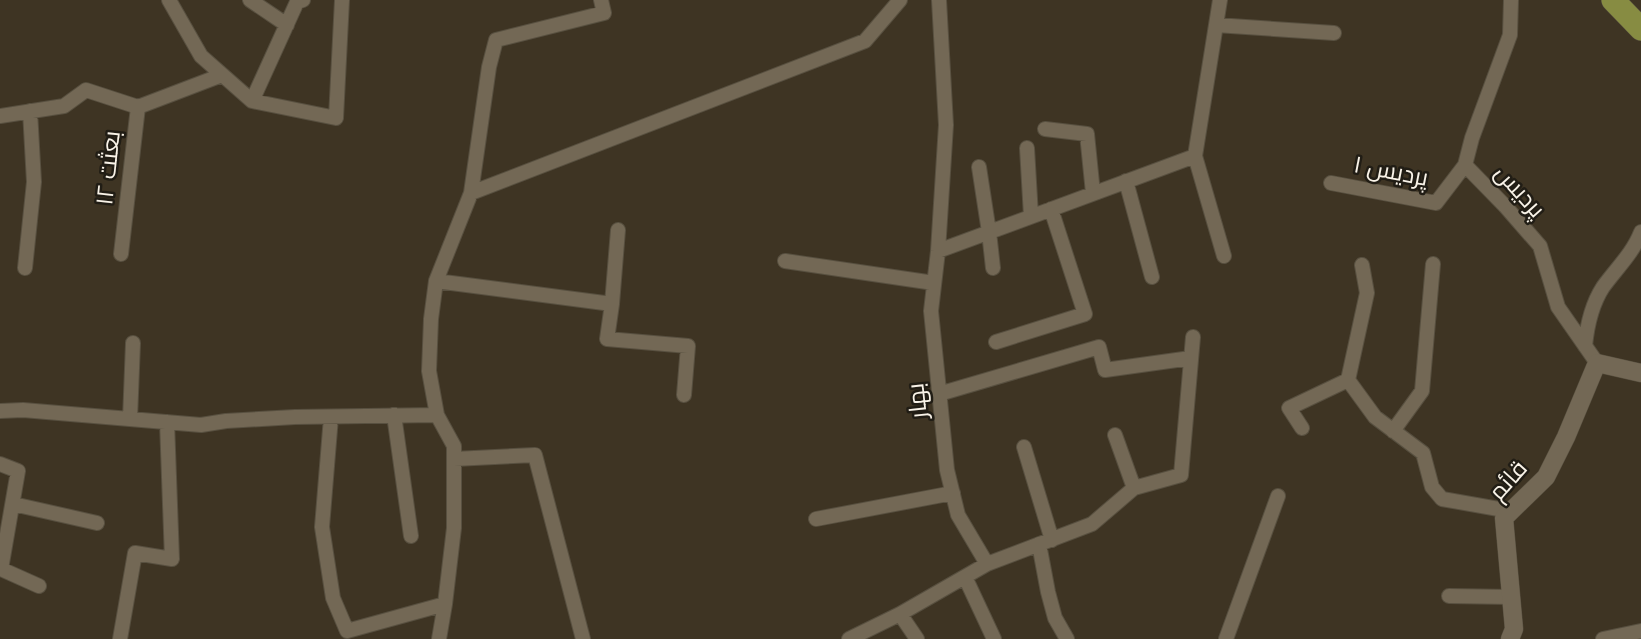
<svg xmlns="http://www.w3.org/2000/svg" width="1641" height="639" font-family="'Fira Sans',Cairo,sans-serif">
  <rect width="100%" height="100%" fill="#3e3423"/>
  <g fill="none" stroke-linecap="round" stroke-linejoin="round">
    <g stroke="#585040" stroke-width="16">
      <path id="minor" d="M169,0L201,56L252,101L336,118L342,0
        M250,0L287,25
        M939,0L946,125L938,251L931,311L947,470L958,515L987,564
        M1511,0L1510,35L1472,138L1465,165L1505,206L1540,246L1558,307L1597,363
        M1216,25L1334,33
        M252,101L297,2L303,0
        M138,107L222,75
        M0,116L64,106L86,90L138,107L121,254
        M1045,129L1087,134L1093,193
        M1027,148L1031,216
        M1195,156L1220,0
        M979,167L989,232L993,268
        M1126,181L1152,277
        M1331,183L1436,203L1465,165
        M471,193L865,41L900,0
        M938,251L1195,156L1224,256
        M785,261L934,283
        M1362,265L1367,293L1348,380L1375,417L1423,453L1432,487L1442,499L1510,511
        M25,268L34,182L30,111
        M436,281L612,304L607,339L688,346L684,395
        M612,304L618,230
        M996,342L1085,314L1051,209
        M1585,346C1587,326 1592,304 1603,287C1616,269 1633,253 1641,232
        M939,394L1099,347L1105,370L1191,358
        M0,411L23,410L201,425L226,421L295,417L437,415L454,446V528L445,604L439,639
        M394,415L411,536
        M437,415L429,371L431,319L436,281L471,193L489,67L496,40L604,13L601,0
        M331,417L322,527L333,598L347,631L445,604
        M130,419L133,343
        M1302,428L1289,408L1348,380
        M1393,431L1422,391L1433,264
        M1115,435L1134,488
        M1024,447L1052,540
        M454,459L535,455L583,639
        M0,464L18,471L1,569L39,586
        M13,504L97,523
        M816,519L953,493
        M1039,544L1048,592L1055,618L1067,639
        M965,577L994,639
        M1449,596L1511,597
        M900,614L917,639
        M120,639L135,553L172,559L167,422
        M849,639L900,614L987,564L1092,524L1134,488L1181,475L1193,337
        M1226,639L1278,496
        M1603,639L1641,631"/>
    </g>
    <g stroke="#585040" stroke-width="19">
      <path id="tertiary" d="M1510,639L1514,629L1504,518L1546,477L1566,437L1597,363L1641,373"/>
    </g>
    <g stroke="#585040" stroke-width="24">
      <path id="trunk" d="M1613,0L1641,29"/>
    </g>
    <use href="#minor" stroke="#736855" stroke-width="14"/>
    <use href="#tertiary" stroke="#736855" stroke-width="18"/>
    <use href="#trunk" stroke="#878c42" stroke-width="23"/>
  </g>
  <g text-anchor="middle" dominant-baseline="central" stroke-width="5" stroke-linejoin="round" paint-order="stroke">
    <g font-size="24" fill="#f9f3e8" stroke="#211d15">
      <text transform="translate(108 168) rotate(-84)">بعثت ۱۲</text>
      <text transform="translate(1391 171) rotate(11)">پرديس ۱</text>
      <text transform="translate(1520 191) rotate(48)">پرديس</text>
      <text transform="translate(917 401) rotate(-96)">بهار</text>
      <text transform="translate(1508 480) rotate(-48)">قائم</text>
    </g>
  </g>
</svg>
